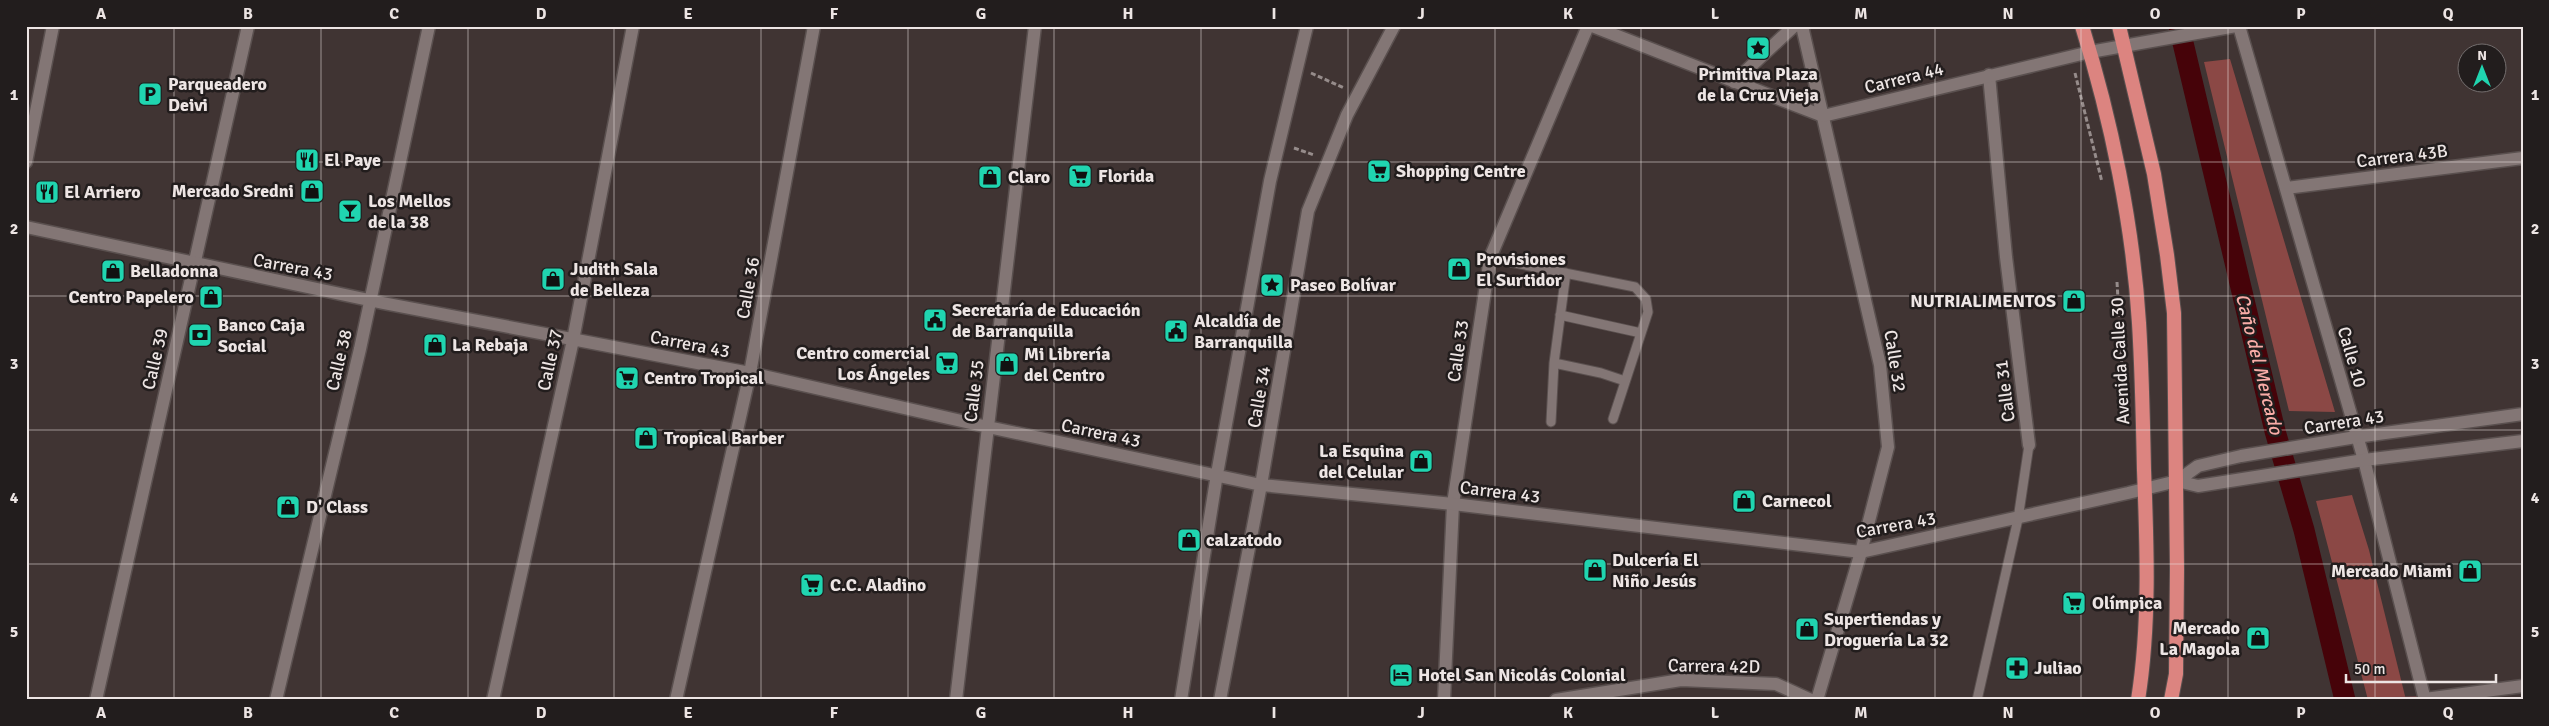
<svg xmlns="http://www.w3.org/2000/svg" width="2549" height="726" font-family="Signika,sans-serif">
  <rect width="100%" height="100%" fill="#403433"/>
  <path fill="#8b4845" d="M2230,59L2335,412L2289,411L2204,62Z
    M2352,495L2369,550L2406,700H2368L2316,501Z"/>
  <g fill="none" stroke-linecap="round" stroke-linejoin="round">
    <path stroke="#78474b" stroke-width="6" d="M2391,700L2425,699"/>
    <path stroke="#460309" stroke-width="21" d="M2179,26L2275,431L2304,530L2345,700"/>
    <g stroke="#5a504f" stroke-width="11">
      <path id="service" d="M1490,258L1635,287L1646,299L1648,312L1613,419
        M1566,273L1554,363L1601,373L1625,381
        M1560,315L1641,333
        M1551,422L1554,363
        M1977,700L2018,519L2029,445"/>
    </g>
    <g stroke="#5a504f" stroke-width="15">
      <path id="pedestrian" d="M1989,75L2006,257L2029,445
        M1444,700L1453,504
        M1556,700L1681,680L1776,684L1811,700"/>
    </g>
    <g stroke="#5a504f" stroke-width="15">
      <path id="minor" d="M1802,26L1880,365L1888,447L1861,552L1817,700
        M2239,26L2364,460L2425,700
        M1734,82L1794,26
        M26,162L53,26
        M2286,188L2523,158
        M1453,504L1490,258L1588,26
        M2425,699L2523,686
        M96,700L248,26
        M676,700L750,373L814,26"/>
    </g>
    <g stroke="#5a504f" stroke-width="15">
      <path id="tertiary" d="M1592,26L1823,116L2090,52L2236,26
        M26,227L383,303L750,373L988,427L1261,485L1453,504L1861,552L2128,493L2177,481L2198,466L2241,456L2356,437L2523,414
        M2177,481L2198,486L2364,460L2523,441
        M276,700L360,349L429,26
        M493,700L573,340L633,26
        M956,700L1035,26
        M1181,700L1217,474L1270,181L1307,26
        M1220,700L1261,485L1308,211L1347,115L1394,26"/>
    </g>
    <g stroke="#5a504f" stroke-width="16">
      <path id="trunk" d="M2082,26C2111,119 2133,225 2139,323C2142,371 2143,421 2144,470C2147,546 2150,624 2138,700
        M2119,26L2154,174L2167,255L2174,313L2177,569L2176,674L2171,700"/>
    </g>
    <path stroke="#968c8b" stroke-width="3" stroke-dasharray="5 2.5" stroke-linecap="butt" d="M1311,73L1344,88
      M2075,73L2102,182
      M1294,148L1314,155
      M2117,282L2124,405"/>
    <use href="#service" stroke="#837675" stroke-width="9"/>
    <use href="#pedestrian" stroke="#837675" stroke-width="12"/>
    <use href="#minor" stroke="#837675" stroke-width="12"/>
    <use href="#tertiary" stroke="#837675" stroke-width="12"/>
    <use href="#trunk" stroke="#dc8480" stroke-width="14"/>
  </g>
  <path fill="none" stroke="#ede5e4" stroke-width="1" stroke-opacity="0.55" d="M174,26V700M321,26V700M468,26V700M614,26V700M761,26V700M908,26V700M1054,26V700M1201,26V700M1348,26V700M1495,26V700M1641,26V700M1788,26V700M1935,26V700M2081,26V700M2228,26V700M2375,26V700M26,162H2523M26,296H2523M26,430H2523M26,564H2523"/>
  <defs>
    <g id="sight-square" transform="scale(1.25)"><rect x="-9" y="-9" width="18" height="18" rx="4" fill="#20d5b0" stroke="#221d1d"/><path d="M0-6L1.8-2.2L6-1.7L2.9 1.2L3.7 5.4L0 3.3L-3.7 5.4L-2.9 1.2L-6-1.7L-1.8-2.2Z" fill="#111"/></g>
    <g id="parking-square" transform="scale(1.25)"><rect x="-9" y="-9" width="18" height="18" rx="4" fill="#20d5b0" stroke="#221d1d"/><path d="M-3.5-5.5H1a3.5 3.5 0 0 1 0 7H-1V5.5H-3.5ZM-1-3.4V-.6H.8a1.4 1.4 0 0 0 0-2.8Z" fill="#111"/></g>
    <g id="restaurant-square" transform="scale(1.25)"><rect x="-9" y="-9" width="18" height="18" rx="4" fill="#20d5b0" stroke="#221d1d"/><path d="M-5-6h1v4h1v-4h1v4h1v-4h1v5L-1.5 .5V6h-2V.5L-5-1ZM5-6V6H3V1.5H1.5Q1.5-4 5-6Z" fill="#111"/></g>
    <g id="supermarket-square" transform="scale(1.25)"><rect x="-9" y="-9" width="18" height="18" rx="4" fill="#20d5b0" stroke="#221d1d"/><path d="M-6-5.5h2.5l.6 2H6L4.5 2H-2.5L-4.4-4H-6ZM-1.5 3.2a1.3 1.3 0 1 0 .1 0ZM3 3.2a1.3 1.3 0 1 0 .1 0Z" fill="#111"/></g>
    <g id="shop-square" transform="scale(1.25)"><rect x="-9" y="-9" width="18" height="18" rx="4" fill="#20d5b0" stroke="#221d1d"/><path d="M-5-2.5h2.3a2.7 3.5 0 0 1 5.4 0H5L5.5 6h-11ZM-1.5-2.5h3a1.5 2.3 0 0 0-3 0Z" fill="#111"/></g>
    <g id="bar-square" transform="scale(1.25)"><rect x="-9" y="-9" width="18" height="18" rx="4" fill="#20d5b0" stroke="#221d1d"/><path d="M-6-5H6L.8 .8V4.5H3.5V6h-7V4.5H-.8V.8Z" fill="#111"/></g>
    <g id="civic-square" transform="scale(1.25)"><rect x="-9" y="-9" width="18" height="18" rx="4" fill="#20d5b0" stroke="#221d1d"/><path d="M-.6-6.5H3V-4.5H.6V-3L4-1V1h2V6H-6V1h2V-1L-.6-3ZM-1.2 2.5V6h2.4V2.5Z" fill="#111"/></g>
    <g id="bank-square" transform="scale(1.25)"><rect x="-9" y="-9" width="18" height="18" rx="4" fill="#20d5b0" stroke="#221d1d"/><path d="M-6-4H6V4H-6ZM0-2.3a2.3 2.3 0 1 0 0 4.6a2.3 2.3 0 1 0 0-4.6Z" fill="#111"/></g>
    <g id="pharmacy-square" transform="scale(1.25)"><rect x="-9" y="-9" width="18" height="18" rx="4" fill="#20d5b0" stroke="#221d1d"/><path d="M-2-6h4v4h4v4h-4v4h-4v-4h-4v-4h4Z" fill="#111"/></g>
    <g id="hotel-square" transform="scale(1.25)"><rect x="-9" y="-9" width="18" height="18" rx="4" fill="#20d5b0" stroke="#221d1d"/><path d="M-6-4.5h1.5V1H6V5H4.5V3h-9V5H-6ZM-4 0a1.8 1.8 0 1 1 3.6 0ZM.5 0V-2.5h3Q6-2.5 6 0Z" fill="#111"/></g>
  </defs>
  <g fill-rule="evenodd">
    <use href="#sight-square" x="1758" y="48"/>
    <use href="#parking-square" x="150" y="94"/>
    <use href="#restaurant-square" x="307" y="160"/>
    <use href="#supermarket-square" x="1379" y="171"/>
    <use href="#supermarket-square" x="1080" y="176"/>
    <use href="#shop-square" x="990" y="177"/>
    <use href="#shop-square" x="312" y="191"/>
    <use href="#restaurant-square" x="47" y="192"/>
    <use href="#bar-square" x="350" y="211"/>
    <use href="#shop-square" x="1459" y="269"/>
    <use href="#shop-square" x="113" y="271"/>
    <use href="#shop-square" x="553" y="279"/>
    <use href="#sight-square" x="1272" y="285"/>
    <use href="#shop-square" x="211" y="297"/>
    <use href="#shop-square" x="2074" y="301"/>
    <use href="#civic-square" x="935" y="320"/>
    <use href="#civic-square" x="1176" y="331"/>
    <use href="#bank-square" x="200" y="335"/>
    <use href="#shop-square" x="435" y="345"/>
    <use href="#supermarket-square" x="947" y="363"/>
    <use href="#shop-square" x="1007" y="364"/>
    <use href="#supermarket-square" x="627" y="378"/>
    <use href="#shop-square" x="646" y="438"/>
    <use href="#shop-square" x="1421" y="461"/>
    <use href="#shop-square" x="1744" y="501"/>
    <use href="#shop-square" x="288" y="507"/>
    <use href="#shop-square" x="1189" y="540"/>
    <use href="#shop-square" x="1595" y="570"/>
    <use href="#shop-square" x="2470" y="571"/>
    <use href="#supermarket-square" x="812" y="585"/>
    <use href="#supermarket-square" x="2074" y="603"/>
    <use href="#shop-square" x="1807" y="629"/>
    <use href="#shop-square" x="2258" y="638"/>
    <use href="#pharmacy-square" x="2017" y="668"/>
    <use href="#hotel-square" x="1401" y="675"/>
  </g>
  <g text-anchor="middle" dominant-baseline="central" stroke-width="5" stroke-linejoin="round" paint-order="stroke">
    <g font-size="18" font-weight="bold" fill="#ede5e4" stroke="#221d1d" text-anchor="start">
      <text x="1758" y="74" text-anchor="middle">Primitiva Plaza<tspan x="1758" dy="21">de la Cruz Vieja</tspan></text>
      <text x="168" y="84">Parqueadero<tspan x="168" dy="21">Deivi</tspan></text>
      <text x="324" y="160">El Paye</text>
      <text x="1396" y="171">Shopping Centre</text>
      <text x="1098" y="176">Florida</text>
      <text x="1008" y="177">Claro</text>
      <text x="294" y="191" text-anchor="end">Mercado Sredni</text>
      <text x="64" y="192">El Arriero</text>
      <text x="368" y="201">Los Mellos<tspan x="368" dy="21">de la 38</tspan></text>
      <text x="1476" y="259">Provisiones<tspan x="1476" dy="21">El Surtidor</tspan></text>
      <text x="570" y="269">Judith Sala<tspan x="570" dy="21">de Belleza</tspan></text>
      <text x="130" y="271">Belladonna</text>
      <text x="1290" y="285">Paseo Bolívar</text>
      <text x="194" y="297" text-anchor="end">Centro Papelero</text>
      <text x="2056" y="301" text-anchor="end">NUTRIALIMENTOS</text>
      <text x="952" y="310">Secretaría de Educación<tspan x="952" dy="21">de Barranquilla</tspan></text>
      <text x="1194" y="321">Alcaldía de<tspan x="1194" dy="21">Barranquilla</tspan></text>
      <text x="218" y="325">Banco Caja<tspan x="218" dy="21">Social</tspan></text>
      <text x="452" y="345">La Rebaja</text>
      <text x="930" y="353" text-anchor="end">Centro comercial<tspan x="930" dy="21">Los Ángeles</tspan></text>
      <text x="1024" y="354">Mi Librería<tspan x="1024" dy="21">del Centro</tspan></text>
      <text x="644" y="378">Centro Tropical</text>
      <text x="664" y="438">Tropical Barber</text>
      <text x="1404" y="451" text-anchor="end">La Esquina<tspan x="1404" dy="21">del Celular</tspan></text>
      <text x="1762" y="501">Carnecol</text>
      <text x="306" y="507">D' Class</text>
      <text x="1206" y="540">calzatodo</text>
      <text x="1612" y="560">Dulcería El<tspan x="1612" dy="21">Niño Jesús</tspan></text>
      <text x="2452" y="571" text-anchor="end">Mercado Miami</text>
      <text x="830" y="585">C.C. Aladino</text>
      <text x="2092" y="603">Olímpica</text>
      <text x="1824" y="619">Supertiendas y<tspan x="1824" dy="21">Droguería La 32</tspan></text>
      <text x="2240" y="628" text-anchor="end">Mercado<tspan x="2240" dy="21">La Magola</tspan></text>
      <text x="2034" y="668">Juliao</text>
      <text x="1418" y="675">Hotel San Nicolás Colonial</text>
    </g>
    <g font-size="18" fill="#ede5e4" stroke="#221d1d">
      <text transform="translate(1904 78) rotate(-14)">Carrera 44</text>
      <text transform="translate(2402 156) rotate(-7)">Carrera 43B</text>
      <text transform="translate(293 267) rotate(11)">Carrera 43</text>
      <text transform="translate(748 288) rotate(-80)">Calle 36</text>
      <text transform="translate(690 344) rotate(11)">Carrera 43</text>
      <text transform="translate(1458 351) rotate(-82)">Calle 33</text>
      <text transform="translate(2352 357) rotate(74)">Calle 10</text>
      <text transform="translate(155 359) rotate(-77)">Calle 39</text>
      <text transform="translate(339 360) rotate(-77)">Calle 38</text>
      <text transform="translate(550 360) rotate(-78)">Calle 37</text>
      <text transform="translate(1895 361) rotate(81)">Calle 32</text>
      <text transform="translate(2120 361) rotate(-93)">Avenida Calle 30</text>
      <text transform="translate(974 391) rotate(-83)">Calle 35</text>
      <text transform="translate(2005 391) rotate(-97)">Calle 31</text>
      <text transform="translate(1259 397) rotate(-80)">Calle 34</text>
      <text transform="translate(2344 422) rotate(-9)">Carrera 43</text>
      <text transform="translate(1101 433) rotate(12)">Carrera 43</text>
      <text transform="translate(1500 492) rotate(7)">Carrera 43</text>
      <text transform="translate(1896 525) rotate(-10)">Carrera 43</text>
      <text transform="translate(1714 666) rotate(1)">Carrera 42D</text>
    </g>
    <g font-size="19" font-style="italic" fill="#f9aca7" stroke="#221d1d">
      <text transform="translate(2259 364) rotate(76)">Caño del Mercado</text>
    </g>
  </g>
  <rect width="2549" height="726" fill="none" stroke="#221d1d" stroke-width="55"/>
  <g transform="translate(2482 68)"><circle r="24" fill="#221d1d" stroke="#736d6d"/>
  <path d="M0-4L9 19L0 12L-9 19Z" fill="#20d5b0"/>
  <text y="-8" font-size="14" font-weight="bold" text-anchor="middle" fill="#ede5e4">N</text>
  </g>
  <path d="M2346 674v8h150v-8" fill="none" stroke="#ede5e4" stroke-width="2.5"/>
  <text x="2354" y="674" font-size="15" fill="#ede5e4" stroke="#221d1d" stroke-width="4" paint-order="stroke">50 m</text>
  <rect x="28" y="28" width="2494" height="670" fill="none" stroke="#ede5e4" stroke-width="2"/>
  <g font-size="16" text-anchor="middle" font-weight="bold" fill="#ede5e4">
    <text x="101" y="19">A</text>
    <text x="248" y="19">B</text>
    <text x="394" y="19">C</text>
    <text x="541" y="19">D</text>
    <text x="688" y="19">E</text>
    <text x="834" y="19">F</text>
    <text x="981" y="19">G</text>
    <text x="1128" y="19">H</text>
    <text x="1274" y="19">I</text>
    <text x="1421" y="19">J</text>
    <text x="1568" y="19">K</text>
    <text x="1715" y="19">L</text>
    <text x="1861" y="19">M</text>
    <text x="2008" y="19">N</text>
    <text x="2155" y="19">O</text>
    <text x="2301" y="19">P</text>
    <text x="2448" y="19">Q</text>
    <text x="14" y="100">1</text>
    <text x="2535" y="100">1</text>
    <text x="14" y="234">2</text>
    <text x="2535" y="234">2</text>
    <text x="14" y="369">3</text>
    <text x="2535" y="369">3</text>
    <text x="14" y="503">4</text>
    <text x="2535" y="503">4</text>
    <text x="14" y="637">5</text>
    <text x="2535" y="637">5</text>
    <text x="101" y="718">A</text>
    <text x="248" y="718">B</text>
    <text x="394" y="718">C</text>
    <text x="541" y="718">D</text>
    <text x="688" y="718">E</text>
    <text x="834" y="718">F</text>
    <text x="981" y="718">G</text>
    <text x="1128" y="718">H</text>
    <text x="1274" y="718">I</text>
    <text x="1421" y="718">J</text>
    <text x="1568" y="718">K</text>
    <text x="1715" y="718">L</text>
    <text x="1861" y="718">M</text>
    <text x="2008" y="718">N</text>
    <text x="2155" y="718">O</text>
    <text x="2301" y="718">P</text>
    <text x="2448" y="718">Q</text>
  </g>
</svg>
